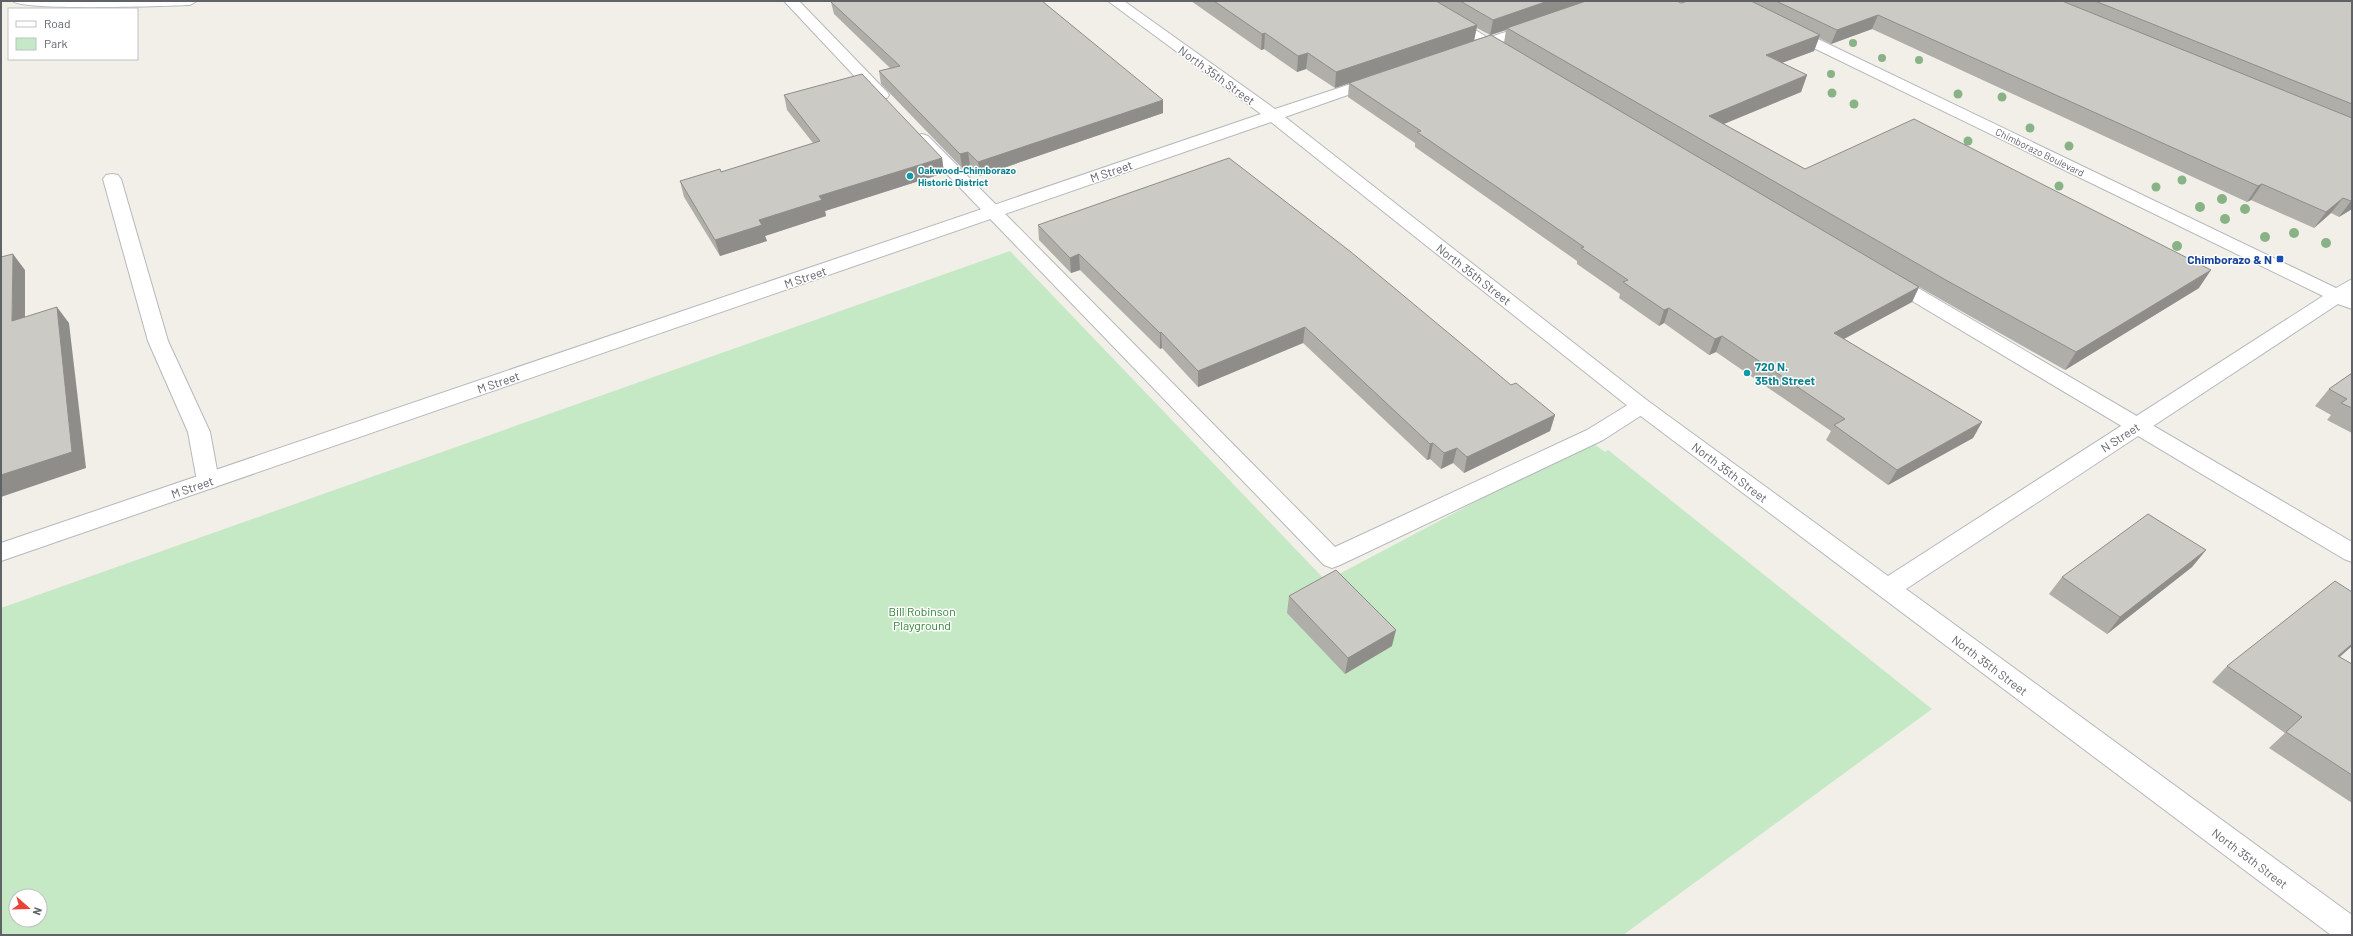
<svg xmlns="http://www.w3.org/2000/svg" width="2353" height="936" font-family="Barlow,sans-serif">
  <rect width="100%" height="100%" fill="#f1efe8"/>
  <path fill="#c5e8c5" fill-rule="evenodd" d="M1010,251L1326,581L1590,441L1605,452L1608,450L1932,709L1623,935H1V608ZM16,896H40V920H16Z"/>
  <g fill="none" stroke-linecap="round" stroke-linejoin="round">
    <g stroke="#b5b8bc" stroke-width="2">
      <path id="service" d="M784,1H799L887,92L889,95L887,98H875Z
        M1411,1H1428L1513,53L1506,57L1501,56Z
        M922,134L928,136L1335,547L1587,430L1634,401L1641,399L1648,401L1651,406L1648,411L1603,440L1340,565L1332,568L1324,565L916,142L914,139L916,136Z
        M112,174L118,175L121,179L168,341L210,432L219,481L216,487L208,489L200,487L197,481L188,432L148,341L103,179L106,175Z
        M1889,273L1896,275L2352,542V562L2344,559L1882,283L1880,279L1882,275Z"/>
    </g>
    <g stroke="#b5b8bc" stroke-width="2">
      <path id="minor" d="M1108,1H1124L1275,109L1372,77H1382L1385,80L1382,83L1285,117L1648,401L1888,576L2323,296L1785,34L1783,31L1785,28H1795L2336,288L2352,279V309L2338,304L1906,589L2352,915V935H2331L1634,411L1271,122L1,561V543L1261,114Z
        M1534,23L1541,27L1539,30L1470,52L1463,48L1465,45Z"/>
    </g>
    <g stroke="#b5b8bc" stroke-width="2">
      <path id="tertiary" d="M13,1H197L190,5C168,6 20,11 13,1Z"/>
    </g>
    <use href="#service" fill="#fff" fill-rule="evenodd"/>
    <use href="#minor" fill="#fff" fill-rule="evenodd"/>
    <use href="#tertiary" fill="#fff" fill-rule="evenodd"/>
  </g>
  <g fill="#89b387">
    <circle cx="1853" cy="43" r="4"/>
    <circle cx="1882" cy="58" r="4"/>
    <circle cx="1919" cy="60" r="4"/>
    <circle cx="1831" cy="74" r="4"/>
    <circle cx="1832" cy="93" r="4.5"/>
    <circle cx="1958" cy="94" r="4.5"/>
    <circle cx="2002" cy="97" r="4.5"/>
    <circle cx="1854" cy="104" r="4.5"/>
    <circle cx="2030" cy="128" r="4.5"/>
    <circle cx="1968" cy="141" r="4.5"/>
    <circle cx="2069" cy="146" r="4.5"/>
    <circle cx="2182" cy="180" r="4.5"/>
    <circle cx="2059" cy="186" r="4.5"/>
    <circle cx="2156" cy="187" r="4.5"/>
    <circle cx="2222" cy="199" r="5"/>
    <circle cx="2200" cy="207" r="5"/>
    <circle cx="2245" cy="209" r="5"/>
    <circle cx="2225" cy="219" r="5"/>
    <circle cx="2294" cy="233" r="5"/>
    <circle cx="2265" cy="237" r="5"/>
    <circle cx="2326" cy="243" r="5"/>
    <circle cx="2177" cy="246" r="5"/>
  </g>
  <path fill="#afaea9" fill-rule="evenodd" d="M1191,1H1677L1681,3L1688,1H2352V209L2339,217L2331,213L2314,228L2251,200L2247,202L1872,29L1831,44L1819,38L1814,51L1782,63L1807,75L1801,92L1724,124L1805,169L2199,288L2065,370L1919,287L1912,302L1844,339L1982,422L1973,438L1888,485L1826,440L1831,431L1716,352L1709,355L1664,323L1659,326L1619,298L1620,294L1577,264V261L1415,147V143L1348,97L1349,83L1335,88L1306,69L1297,72L1264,49L1261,50ZM1477,28L1490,35L1474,40ZM1506,30L1504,43L1491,35Z
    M831,2L1163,113L980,176L970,165L962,168L881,84L879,71L890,68L834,14Z
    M784,95L942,158L944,173L825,211L826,216L765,236L767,241L720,256L684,197L680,181L721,172L813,143L787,110Z
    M1038,225L1511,385L1555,415L1550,431L1464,473L1453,463L1441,469L1430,459L1427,460L1303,343L1198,387L1162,348L1160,349L1080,270L1071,273L1039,240Z
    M2352,373V433L2327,420L2331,415L2315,406L2329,389Z
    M2206,550L2192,567L2107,634L2049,594L2062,577Z
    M2352,592V646L2340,657L2352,664V803L2269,748L2285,733L2212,682L2227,666Z
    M1289,596L1392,646L1345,674L1287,613Z"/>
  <path fill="#8f8d8a" d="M1548,1H1590L1507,28L1506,30L1490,35L1493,20Z
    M1878,15L1872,29L1831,44L1837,30Z
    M1477,25L1474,41L1335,88L1336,72Z
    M1265,33L1264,49L1261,50L1262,34Z
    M1820,35L1814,51L1760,71L1766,55Z
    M1308,53L1306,69L1297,72L1298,56Z
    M1807,75L1801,92L1704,132L1709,116Z
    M1163,100V113L980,176L978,162Z
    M968,152L970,165L962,168L960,154Z
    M942,158L944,173L825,211L826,216L765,236L767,241L720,256L715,240L759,220L819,196Z
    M2262,184L2251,200L2247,202L2258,186Z
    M2343,198L2331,213L2314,228L2326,212Z
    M2352,200V209L2339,217L2351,201Z
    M13,254L25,270V337L12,321Z
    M1079,254L1080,270L1071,273L1070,258Z
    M2211,270L2199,288L2065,370L2076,352Z
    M1919,287L1912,302L1827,348L1834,333Z
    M57,307L69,323L86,468L1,497V475Z
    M1669,308L1664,323L1659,326L1664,310Z
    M1305,327L1303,343L1198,387V371Z
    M1161,332L1162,348L1160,349V333Z
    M1722,336L1716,352L1709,355L1715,339Z
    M1555,415L1550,431L1464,473L1467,457Z
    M1982,422L1973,438L1888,485L1897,470Z
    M1433,443L1430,459L1427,460L1430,444Z
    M1457,448L1453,463L1441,469L1444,453Z
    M2206,550L2192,567L2107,634L2120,617Z
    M1396,630L1392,646L1345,674L1348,658Z
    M2352,644V646L2321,672L2338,656Z"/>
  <path fill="#cccac5" stroke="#8f8d8a" d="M834,1H1042L1163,100L978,162L968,152L960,154L879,71L900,66L831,2Z
    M1214,1H1436L1477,25L1336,72L1308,53L1298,56L1265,33L1262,34Z
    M1460,1H1548L1493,20Z
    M1586,1H1677L1681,3L1688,1H1751L1820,35L1766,55L1807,75L1709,116L1805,169L1914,119L2211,270L2076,352L1944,279L1507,28Z
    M1776,1H2062L2352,118V200L2351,201L2343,198L2326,212L2262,184L2258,186L1878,15L1837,30Z
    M2095,1H2352V104Z
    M1491,35L1919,287L1834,333L1982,422L1897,470L1834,425L1845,419L1722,336L1715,339L1669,308L1664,310L1623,282L1628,280L1581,248L1584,247L1417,132L1421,131L1349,83Z
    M862,74L942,158L819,196L822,200L759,220L762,225L715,240L680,181L720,169L721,172L820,141L784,95Z
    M1229,158L1351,252L1511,385L1516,383L1555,415L1467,457L1457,448L1444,453L1433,443L1430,444L1305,327L1198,371L1161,332L1160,333L1079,254L1070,258L1038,225Z
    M13,254L12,321L57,307L72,452L1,475V257Z
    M2352,373V408L2341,403L2347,399L2329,389Z
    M2148,514L2206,550L2120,617L2062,577Z
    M1336,570L1396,630L1348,658L1289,596Z
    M2335,581L2352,592V644L2338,656L2352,664V775L2286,732L2302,717L2227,666Z"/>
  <g fill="#0f9aa8" stroke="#fff" stroke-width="1.5">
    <circle cx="910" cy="176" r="4"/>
    <circle cx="1747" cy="373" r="4"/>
  </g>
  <rect fill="#1a4fb4" stroke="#fff" stroke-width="1.5" x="2276" y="255" width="8" height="8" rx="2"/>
  <g text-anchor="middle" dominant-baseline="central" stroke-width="3" stroke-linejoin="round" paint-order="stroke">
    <g font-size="10" fill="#5f6368" stroke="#fff">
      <text transform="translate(2040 152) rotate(26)">Chimborazo Boulevard</text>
    </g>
    <g font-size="10" font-weight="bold" fill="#0d838f" stroke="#fff" text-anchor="start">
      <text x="918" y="170">Oakwood-Chimborazo<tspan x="918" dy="12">Historic District</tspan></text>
    </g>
    <g font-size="12" fill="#5f6368" stroke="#fff">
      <text transform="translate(1217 75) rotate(36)">North 35th Street</text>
      <text transform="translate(1111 171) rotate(-19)">M Street</text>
      <text transform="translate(1474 274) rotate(38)">North 35th Street</text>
      <text transform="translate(805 277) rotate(-19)">M Street</text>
      <text transform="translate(498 382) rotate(-19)">M Street</text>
      <text transform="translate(2120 437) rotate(-33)">N Street</text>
      <text transform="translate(1730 472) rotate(37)">North 35th Street</text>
      <text transform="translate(192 487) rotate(-19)">M Street</text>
      <text transform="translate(1990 665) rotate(37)">North 35th Street</text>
      <text transform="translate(2250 858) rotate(37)">North 35th Street</text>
    </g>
    <g font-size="12" font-weight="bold" fill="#164399" stroke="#fff" text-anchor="end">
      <text x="2272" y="259">Chimborazo &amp; N</text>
    </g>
    <g font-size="12" font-weight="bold" fill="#0d838f" stroke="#fff" text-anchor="start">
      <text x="1755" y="366">720 N.<tspan x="1755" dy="14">35th Street</tspan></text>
    </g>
    <g font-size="12" fill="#348238" stroke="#fff">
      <text x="922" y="611">Bill Robinson<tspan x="922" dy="14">Playground</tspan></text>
    </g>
  </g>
  <rect width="2353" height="936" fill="none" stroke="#5f6368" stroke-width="4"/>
  <rect x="8" y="8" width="130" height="52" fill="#ffffff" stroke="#bfc1c3"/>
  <rect x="16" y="21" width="20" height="6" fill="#ffffff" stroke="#bfc1c3"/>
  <text x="44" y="28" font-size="12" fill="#5f6368">Road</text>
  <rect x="16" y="38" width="20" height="12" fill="#c5e8c5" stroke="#bfc1c3"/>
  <text x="44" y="48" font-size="12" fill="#5f6368">Park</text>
  <g transform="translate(28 908) rotate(110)"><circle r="19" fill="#ffffff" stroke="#bfc1c3"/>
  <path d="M0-3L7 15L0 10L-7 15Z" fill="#ea4335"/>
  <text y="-6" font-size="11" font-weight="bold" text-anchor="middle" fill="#5f6368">N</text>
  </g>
</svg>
